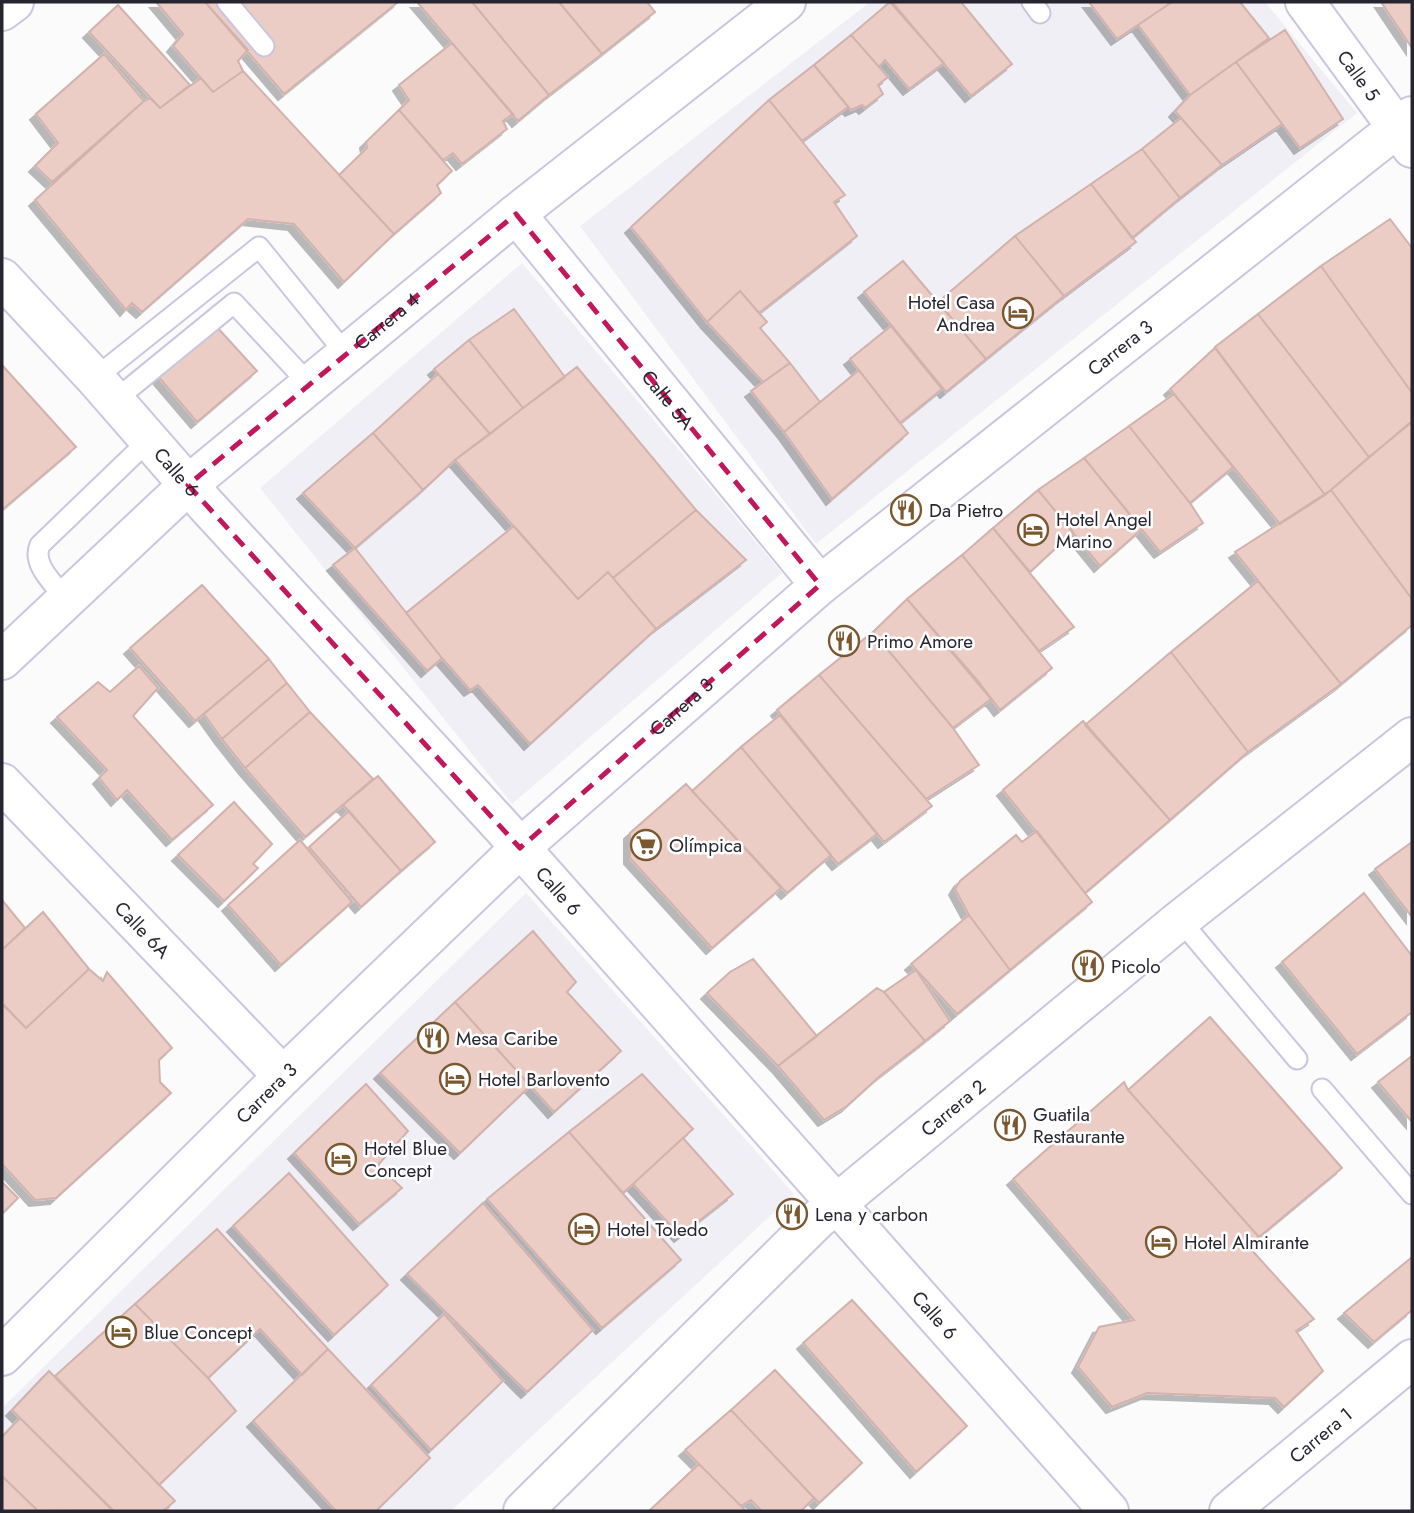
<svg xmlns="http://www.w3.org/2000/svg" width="1414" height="1513" font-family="Jost,sans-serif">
  <defs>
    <filter id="shadow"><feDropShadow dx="-6" dy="6" stdDeviation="0" flood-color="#0004"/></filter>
  </defs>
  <rect width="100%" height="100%" fill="#fbfbfb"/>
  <path fill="#f0eff6" d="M870,2H1265L1357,113L816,544L580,226Z
    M522,263L782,573L512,804L260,488Z
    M526,893L794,1194L451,1511H2V1408Z"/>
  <path fill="#eccdc6" stroke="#d1b2ac" stroke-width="2" filter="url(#shadow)" d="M156,2H205L248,50L238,61L243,71L213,92L173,46L183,34Z
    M205,2H398L284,94Z
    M417,2H472L549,95L518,121Z
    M472,2H559L602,54L549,95Z
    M559,2H647L655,12L602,54Z
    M890,2L944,63L909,89L885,60L879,67L851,35Z
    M892,2H961L1012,64L971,96Z
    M1089,2H1172L1117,39Z
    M1172,2H1240L1269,38L1190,95L1138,25Z
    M1381,2H1412V48Z
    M118,5L190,85L160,108L89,32Z
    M1285,30L1343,119L1300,148L1236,62Z
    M851,35L888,77L878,85L883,94L865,108L862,105L851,110L814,65Z
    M452,43L513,114L503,121L507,129L462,164L453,153L443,160L399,110L409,100L399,85Z
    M104,54L144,101L52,182L35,166L58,143L36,114Z
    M1236,62L1282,124L1222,165L1175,111L1190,95Z
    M814,65L848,107L802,141L769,100Z
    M243,71L394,234L344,282L294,224L248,219L142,312L132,303L126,310L35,200L144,101L150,98L160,108L201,78L213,92Z
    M769,100L845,195L834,202L857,236L759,313L740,291L707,322L631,227Z
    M399,110L452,171L437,185L441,193L394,234L339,175L367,148L366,142Z
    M1181,118L1222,165L1180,198L1142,149Z
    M1142,149L1180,198L1132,238L1091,184Z
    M1091,184L1136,242L1064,296L1015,236Z
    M1390,219L1412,248V393L1321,266Z
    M1015,236L1064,296L986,359L938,302Z
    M903,261L986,359L946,392L864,292Z
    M1321,266L1412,393V422L1369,457L1258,314Z
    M740,291L767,322L760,328L790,363L763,382L707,322Z
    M514,309L565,377L523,408L469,340Z
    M1258,314L1369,457L1325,495L1215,347Z
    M216,326L257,371L197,422L157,375Z
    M891,326L942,389L900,423L850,359Z
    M469,340L523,408L490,434L434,369Z
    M1215,348L1325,495L1280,524L1170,389Z
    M790,363L820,402L784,432L751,391Z
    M2,365L76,447L2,510Z
    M577,367L696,510L613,578L608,572L578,599L455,460Z
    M859,370L908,433L832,499L784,432Z
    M438,374L490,434L455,460L423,490L373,433Z
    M1174,394L1233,467L1190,503L1129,426Z
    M1412,421V599L1331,490Z
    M1129,426L1190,503L1203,523L1160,552L1084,458Z
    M373,433L423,490L355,548L303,493Z
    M1084,458L1142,529L1100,566L1038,490Z
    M1038,490L1073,532L1030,572L993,528Z
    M1331,490L1412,599V625L1341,684L1235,552Z
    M696,510L746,560L656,629L613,578Z
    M514,526L578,599L608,572L656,629L530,744L478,685L470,690L442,658L406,613Z
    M993,528L1074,627L1039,651L962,555Z
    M355,548L442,658L427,671L333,565Z
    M962,555L1052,668L1000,710L977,680L907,599Z
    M1258,581L1341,684L1248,752L1171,652Z
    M202,585L269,659L195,721L130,648Z
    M907,599L991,699L953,728L873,632Z
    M873,632L953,728L979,765L926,799L819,675Z
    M1171,652L1248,752L1170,820L1085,725Z
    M269,659L287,683L222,739L204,714Z
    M139,666L158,688L133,716L213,805L172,840L127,790L117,800L99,778L107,770L57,717L98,682L110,692Z
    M819,675L932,806L884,842L777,710Z
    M287,683L310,712L245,768L222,739Z
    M310,712L373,779L305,837L245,768Z
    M780,715L877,834L838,864L741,747Z
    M1083,721L1170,820L1085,893L1003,790Z
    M741,747L831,855L787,893L692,791Z
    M378,776L435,842L401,871L343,805Z
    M686,784L781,888L712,948L630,858V833Z
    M234,802L272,844L253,864L258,868L224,901L178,855Z
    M349,811L401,871L361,907L309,847Z
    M1037,831L1092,902L1010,970L969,915L955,889L960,881L1016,835L1022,842Z
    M300,840L352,902L281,965L228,905Z
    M1412,842V917L1375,869Z
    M1364,893L1412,956V1012L1357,1054L1282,962Z
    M2,900L25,928L2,950Z
    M43,912L89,969L26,1028L2,1004V950Z
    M969,915L1010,970L957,1014L911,964Z
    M533,931L576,982L567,992L621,1051L554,1112L455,1002Z
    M753,959L817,1036L778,1066L707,993L730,972Z
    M89,969L103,981L107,972L172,1048L159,1060L160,1082L171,1093L56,1198L35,1200L2,1164V1007L4,1005L26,1028Z
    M916,970L950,1021L925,1041L884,992Z
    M877,988L884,992L925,1041L880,1076L847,1106L824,1120L778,1066Z
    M455,1002L530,1086L460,1153L380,1073Z
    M1210,1017L1342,1168L1259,1237L1128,1090Z
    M1412,1056V1122L1378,1082Z
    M642,1074L693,1129L623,1193L569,1132Z
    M1124,1082L1128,1090L1259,1237L1249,1247L1314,1319L1296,1331L1323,1371L1284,1407L1275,1398L1147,1393L1112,1407L1078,1367L1099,1327L1134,1320L1013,1179Z
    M366,1084L408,1131L378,1165L402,1188L359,1224L294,1153Z
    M569,1132L681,1260L602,1328L487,1199Z
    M683,1138L733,1194L680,1236L633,1184Z
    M289,1173L388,1285L334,1335L233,1226Z
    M2,1182L18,1198L2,1214Z
    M483,1203L593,1330L527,1392L407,1274Z
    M217,1229L328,1349L302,1375L260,1329L208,1378L135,1304Z
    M1412,1257V1310L1374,1342L1344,1313Z
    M852,1300L967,1426L916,1472L803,1343Z
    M135,1304L208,1378L236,1411L159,1485L55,1376Z
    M444,1314L503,1381L431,1450L371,1385Z
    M328,1349L430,1458L376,1511H336L253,1421Z
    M775,1370L862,1463L819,1503L731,1410Z
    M49,1371L175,1501L163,1511H113L12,1410Z
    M731,1410L814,1498L801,1511H762L751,1500L741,1506L685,1450Z
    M20,1418L113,1510L38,1511L2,1476V1437Z
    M699,1464L746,1511H649Z
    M2,1476L38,1511H2Z"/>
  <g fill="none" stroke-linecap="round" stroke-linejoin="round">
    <g stroke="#cbc6e0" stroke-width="23">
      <path id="service" d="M227,2L264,46
        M1032,2L1040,13
        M95,378L259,247L346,354
        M114,401L234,303L309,384
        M66,600C55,584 31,565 40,545L149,440
        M1180,920L1297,1059
        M1322,1089L1412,1194"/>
    </g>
    <g stroke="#cbc6e0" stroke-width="42">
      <g id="minor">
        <path d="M2,11L14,2"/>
        <path id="s1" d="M516,214L820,585"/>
        <path id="s2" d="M2,660L188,485L516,214L786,2"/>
        <path id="s3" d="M2,783L283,1076"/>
      </g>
    </g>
    <g stroke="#cbc6e0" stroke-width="42">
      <g id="tertiary">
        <path id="s4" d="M1305,2L1412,148"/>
        <path id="s5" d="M2,278L95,378L205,504L502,827L1109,1511"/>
        <path id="s6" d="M1229,1511L1412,1359"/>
      </g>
    </g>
    <g stroke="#cbc6e0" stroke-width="42">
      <g id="secondary">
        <path id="s7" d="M2,1356L283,1076L520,848L820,585L1412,116"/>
        <path id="s8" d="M523,1511L818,1219L1180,920L1412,737"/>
      </g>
    </g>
    <use href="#service" stroke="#fff" stroke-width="19"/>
    <use href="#minor" stroke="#fff" stroke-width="38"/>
    <use href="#tertiary" stroke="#fff" stroke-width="38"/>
    <use href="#secondary" stroke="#fff" stroke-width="38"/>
  </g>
  <path fill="none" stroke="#c2185b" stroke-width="5" stroke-dasharray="14 9" stroke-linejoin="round" d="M516,214L820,585L520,848L188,485Z"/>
  <defs>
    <g id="hotel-ring" transform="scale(1.575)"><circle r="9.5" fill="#fff" stroke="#7a5930" stroke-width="1.5"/><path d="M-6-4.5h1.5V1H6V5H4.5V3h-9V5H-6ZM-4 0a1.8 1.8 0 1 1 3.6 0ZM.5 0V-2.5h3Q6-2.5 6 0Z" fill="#7a5930"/></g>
    <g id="restaurant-ring" transform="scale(1.575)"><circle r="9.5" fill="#fff" stroke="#7a5930" stroke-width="1.5"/><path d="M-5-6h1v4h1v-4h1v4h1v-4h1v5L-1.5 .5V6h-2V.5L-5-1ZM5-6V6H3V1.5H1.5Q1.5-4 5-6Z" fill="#7a5930"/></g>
    <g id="supermarket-ring" transform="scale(1.575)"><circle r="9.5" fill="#fff" stroke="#7a5930" stroke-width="1.5"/><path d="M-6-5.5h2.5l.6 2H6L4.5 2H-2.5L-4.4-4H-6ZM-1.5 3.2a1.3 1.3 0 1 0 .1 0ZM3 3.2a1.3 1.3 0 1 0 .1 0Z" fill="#7a5930"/></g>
  </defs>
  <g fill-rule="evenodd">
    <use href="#hotel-ring" x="1018" y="313"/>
    <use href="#restaurant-ring" x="906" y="510"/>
    <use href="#hotel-ring" x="1033" y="530"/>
    <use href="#restaurant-ring" x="844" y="641"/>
    <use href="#supermarket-ring" x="646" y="845"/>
    <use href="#restaurant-ring" x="1088" y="966"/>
    <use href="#restaurant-ring" x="433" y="1038"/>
    <use href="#hotel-ring" x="455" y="1079"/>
    <use href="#restaurant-ring" x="1010" y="1125"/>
    <use href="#hotel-ring" x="341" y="1159"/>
    <use href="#restaurant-ring" x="792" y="1214"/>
    <use href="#hotel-ring" x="584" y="1229"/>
    <use href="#hotel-ring" x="1161" y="1242"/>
    <use href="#hotel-ring" x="121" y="1332"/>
  </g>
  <g text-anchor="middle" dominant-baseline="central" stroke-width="5" stroke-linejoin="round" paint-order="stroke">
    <g font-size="19" fill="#27252f" stroke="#fff">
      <text stroke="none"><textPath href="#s4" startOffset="91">Calle 5</textPath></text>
      <text stroke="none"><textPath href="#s2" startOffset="513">Carrera 4</textPath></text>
      <text stroke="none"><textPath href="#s7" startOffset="1507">Carrera 3</textPath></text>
      <text stroke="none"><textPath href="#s1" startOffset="240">Calle 5A</textPath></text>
      <text stroke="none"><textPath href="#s5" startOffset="261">Calle 6</textPath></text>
      <text stroke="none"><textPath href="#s7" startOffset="940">Carrera 3</textPath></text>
      <text stroke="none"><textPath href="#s5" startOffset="828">Calle 6</textPath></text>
      <text stroke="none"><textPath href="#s3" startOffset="203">Calle 6A</textPath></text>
      <text stroke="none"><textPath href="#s7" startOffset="373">Carrera 3</textPath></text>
      <text stroke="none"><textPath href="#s8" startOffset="590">Carrera 2</textPath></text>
      <text stroke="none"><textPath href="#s5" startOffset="1395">Calle 6</textPath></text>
      <text stroke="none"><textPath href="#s6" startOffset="119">Carrera 1</textPath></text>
    </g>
    <g font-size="19" fill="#27252f" stroke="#fff" text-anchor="start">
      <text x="995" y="302" text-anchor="end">Hotel Casa<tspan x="995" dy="22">Andrea</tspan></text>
      <text x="929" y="510">Da Pietro</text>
      <text x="1056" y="519">Hotel Angel<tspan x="1056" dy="22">Marino</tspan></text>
      <text x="867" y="641">Primo Amore</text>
      <text x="669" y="845">Olímpica</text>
      <text x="1111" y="966">Picolo</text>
      <text x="456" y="1038">Mesa Caribe</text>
      <text x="478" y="1079">Hotel Barlovento</text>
      <text x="1033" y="1114">Guatila<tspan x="1033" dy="22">Restaurante</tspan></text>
      <text x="364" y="1148">Hotel Blue<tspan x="364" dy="22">Concept</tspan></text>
      <text x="815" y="1214">Lena y carbon</text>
      <text x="607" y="1229">Hotel Toledo</text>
      <text x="1184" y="1242">Hotel Almirante</text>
      <text x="144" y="1332">Blue Concept</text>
    </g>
  </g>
  <rect width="1414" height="1513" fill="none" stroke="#27252f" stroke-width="7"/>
</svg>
